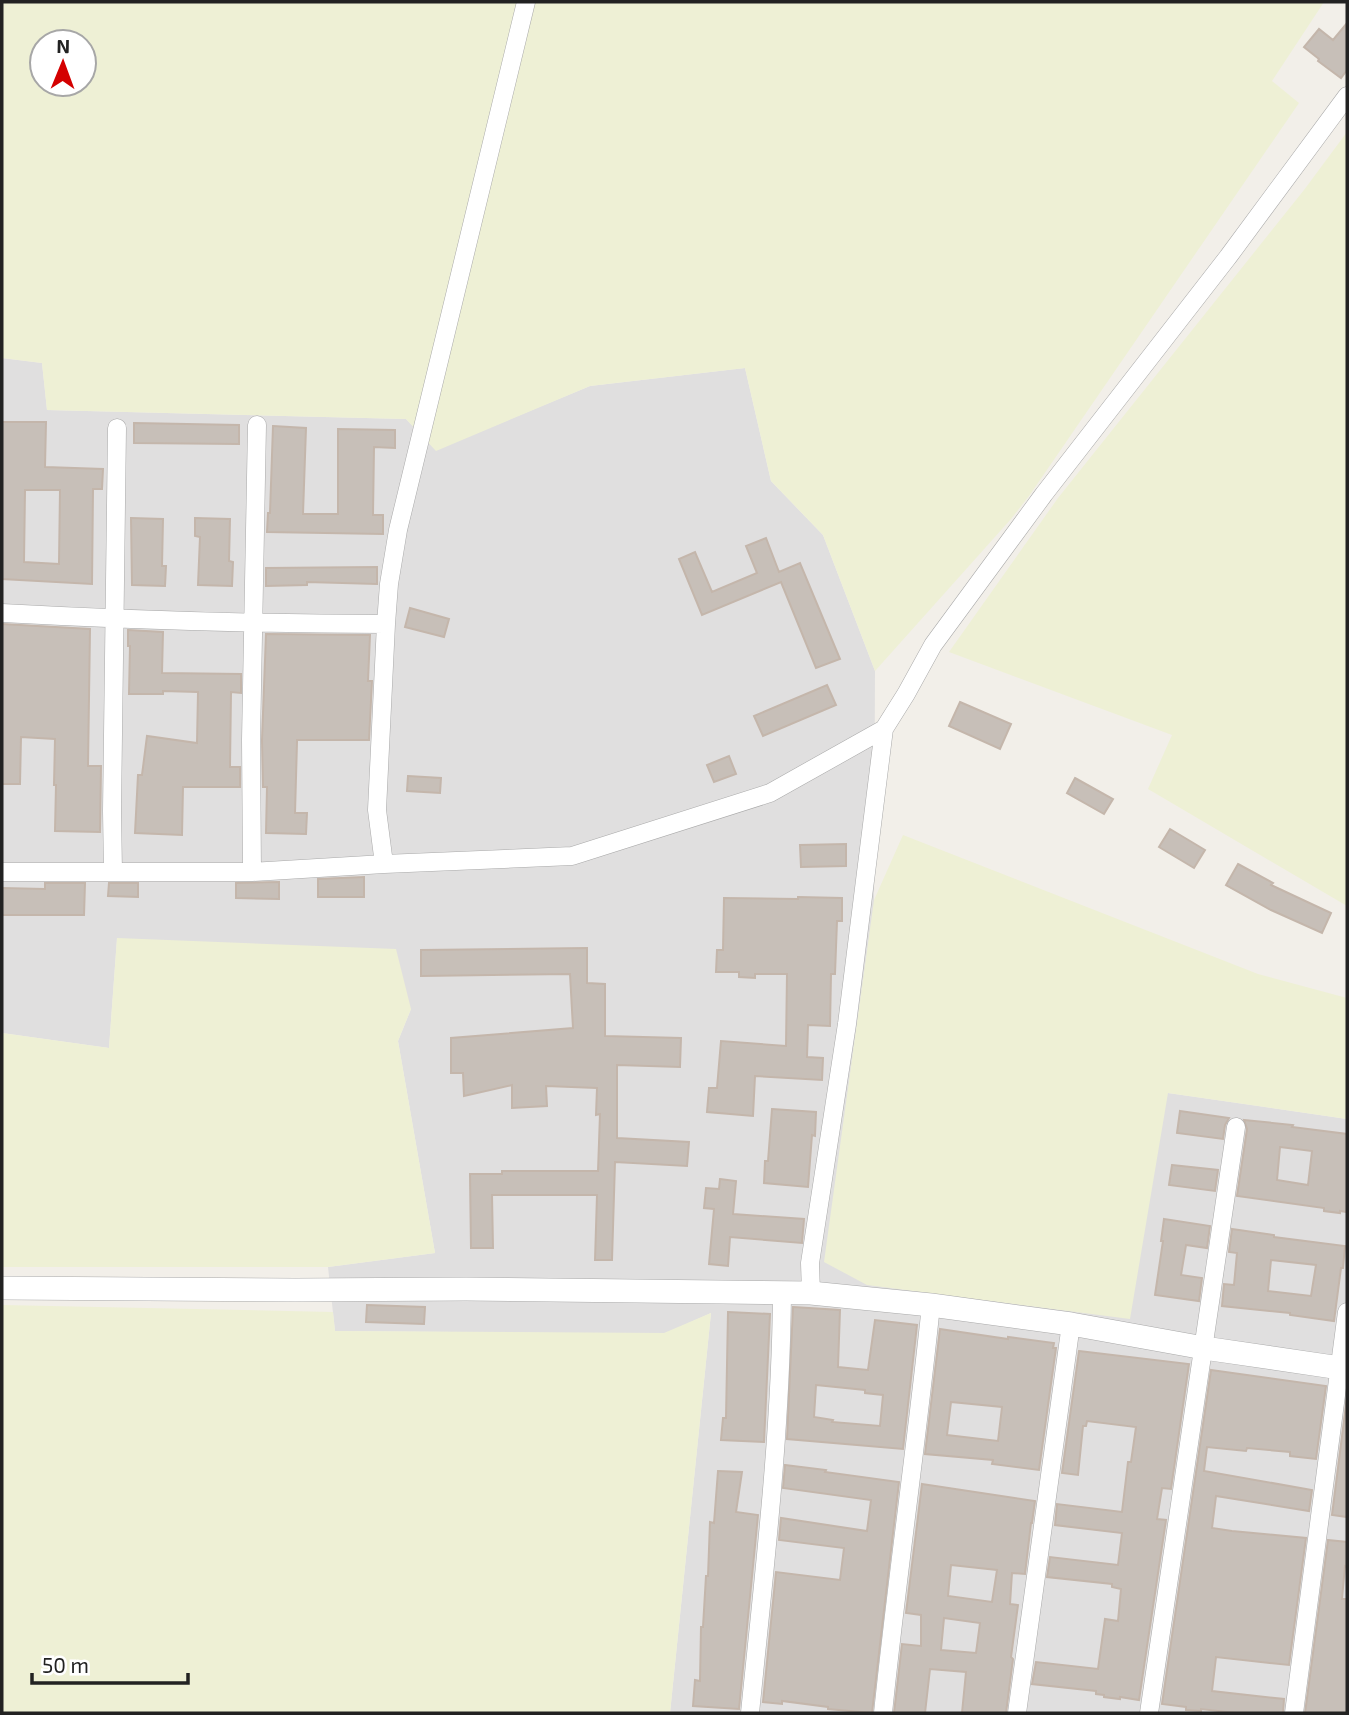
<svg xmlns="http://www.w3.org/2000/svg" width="1349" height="1715" font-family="'Exo 2',sans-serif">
  <rect width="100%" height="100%" fill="#f2efe9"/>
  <path fill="#e0dfdf" d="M2,358L42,363L47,410L406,419L436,450L590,386L745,368L771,481L823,535L875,671L874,900L1168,1093L1347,1119V1713H670L711,1313L664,1334L335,1331L328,1267L435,1253L398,1041L411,1009L117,939L109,1048L2,1033Z"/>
  <path fill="#eef0d5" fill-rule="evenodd" d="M2,2H1324L1272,81L1299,103L1029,496L1011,519L875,671L823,535L771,481L745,368L590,386L436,451L406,419L47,410L42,363L2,358ZM42,42H84V84H42Z
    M1347,132V906L1148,789L1172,735L949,652L1058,498L1304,190Z
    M903,835L1258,974L1347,998V1119L1168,1093L1130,1319L867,1285L824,1262L874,900Z
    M117,938L396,949L411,1009L398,1041L435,1253L328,1267H2V1033L109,1048Z
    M2,1305L333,1312L335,1331L664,1333L711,1313L670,1713H2Z"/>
  <path fill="#c7bfb8" stroke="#c4b6ab" stroke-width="2" fill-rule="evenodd" d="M1347,23V70L1341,78L1318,61L1319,59L1304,47L1319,29L1333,40Z
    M2,422H46L45,467L103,469L102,489H93L92,584L2,579ZM25,490H60L59,564L24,562Z
    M134,423L239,425V444L134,443Z
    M273,426L306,428L303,514H338V429L395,430V448L374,447L373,515H383V534L267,532L268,513H270Z
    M131,518L163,519L162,566H166L165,586L132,585Z
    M195,518L230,519L229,561L233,562L232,586L198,585L200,537L195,536Z
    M766,538L779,572L800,563L840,659L816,668L781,582L702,615L679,559L695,552L712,592L757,573L746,546Z
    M377,567V584L307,582V585L266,586V568Z
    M410,608L449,619L444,637L405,627Z
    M2,624L90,629L88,766H101L100,832L55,831L56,785H54L55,739L21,737L20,784H2Z
    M128,630L163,632L162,673L241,674V693L231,692L230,767H240V787H183L182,835L135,833L138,775H142L147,736L197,743L198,692L163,691V694H129L130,646H128Z
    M266,634L370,635L368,681H372L369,740H297V742L295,813H307L306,834L266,833L267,787H263L262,740Z
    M827,685L836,705L763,736L754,716Z
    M960,702L1011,724L1000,749L949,726Z
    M729,756L736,774L714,782L707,765Z
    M408,776L441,778L440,793L407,791Z
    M1075,778L1113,799L1104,814L1067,793Z
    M1170,829L1205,850L1194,868L1159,847Z
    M846,844V866L801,867L800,845Z
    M1238,864L1273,883L1271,885L1331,913L1322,933L1271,910L1226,885Z
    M364,877V897H318V879Z
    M279,882V899L236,898V883Z
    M45,883H85L84,915H2V888L45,889Z
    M109,883H138V897L108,896Z
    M798,897L842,898V921H837L835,974H831L830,1026L808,1025L807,1057L823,1058L822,1080L755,1076L753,1116L707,1112L709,1088H717L721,1041L786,1046L787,974H755V978L739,977V972H716L717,950H723L724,898L798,899Z
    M587,948V983L605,984V1036L681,1038L680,1067L617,1065V1138L689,1142L687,1166L615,1162L612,1260H595L597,1195H492L493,1248H471L470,1174H502V1171H598L600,1114L596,1115L597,1088L546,1086L547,1106L512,1108V1085L464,1096L463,1073H451V1038L573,1028L570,974L421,976V950Z
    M772,1109L816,1112L815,1136L812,1135L808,1187L764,1183L765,1161H768Z
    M1180,1111L1229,1118L1225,1125L1223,1139L1177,1133Z
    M1244,1120L1293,1125L1292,1127L1347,1134V1212L1340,1211V1213L1324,1211V1208L1237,1196L1247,1129ZM1280,1147L1312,1151L1308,1185L1277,1180Z
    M1172,1165L1218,1170L1215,1191L1169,1185Z
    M720,1179L736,1181L733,1214L804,1219L802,1243L730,1237L728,1266L709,1264L714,1209L704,1208L706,1188L719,1189Z
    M1164,1219L1210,1226L1207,1248L1186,1245L1181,1275L1202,1278L1199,1301L1155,1295L1163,1241H1161Z
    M1232,1229L1274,1235V1237L1345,1246L1343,1268H1341L1334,1321L1290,1315V1313L1222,1306L1224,1284L1234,1285L1237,1253L1229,1252ZM1271,1260L1316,1265L1311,1296L1268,1291Z
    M367,1305L425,1307L424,1324L366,1322Z
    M793,1307L840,1310L838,1367L868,1370L875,1320L917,1325L903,1449L787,1439ZM816,1385L865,1390V1393L883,1395L880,1426L832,1422L833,1420L814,1417Z
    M728,1312L770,1314L764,1442L721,1440L723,1418H726Z
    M940,1329L1008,1339V1337L1054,1343L1053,1348H1056L1039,1470L992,1464L993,1460L925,1454ZM951,1402L1002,1407L998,1441L947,1435Z
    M1079,1351L1189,1364L1171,1489L1162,1488L1157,1519L1166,1520L1139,1700L1120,1697V1699L1104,1697V1695L1096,1694V1691L1032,1684L1036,1662L1098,1669L1105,1619L1118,1621L1121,1589L1112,1587V1584L1047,1577L1050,1557L1118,1565L1122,1533L1055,1525L1057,1504L1122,1512L1128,1462H1131L1136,1427L1087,1421L1086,1426H1083L1078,1475L1062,1473Z
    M1211,1370L1326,1386L1316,1459L1290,1456V1452L1247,1448L1246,1451L1207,1447L1204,1471L1312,1490L1309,1511L1216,1496L1212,1528L1232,1531L1306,1538L1289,1665L1216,1657L1212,1691L1284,1699L1283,1713H1236L1201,1709V1711L1186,1710V1707L1162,1704Z
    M1347,1397V1517L1332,1515Z
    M785,1465L826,1470L825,1472L899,1482L872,1713L828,1709V1707L782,1701V1704L763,1702L776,1572L840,1580L844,1548L779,1540L781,1518L867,1531L871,1500L783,1488Z
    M718,1471L742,1472L736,1512L758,1515L739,1709L693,1706L695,1680L700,1681L701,1627H703L706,1576H708L710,1522L714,1523Z
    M922,1484L1035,1501L1032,1523H1031L1025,1574L1012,1573L1010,1604L1018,1605L1011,1657L1013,1659L1006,1713H962L966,1672L930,1669L925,1713H894L902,1644L921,1646V1615L906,1613ZM951,1565L997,1570L992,1602L948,1596ZM944,1618L980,1623L976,1653L941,1650Z
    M1328,1540L1347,1542V1567L1345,1566L1342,1599H1347V1713H1305Z"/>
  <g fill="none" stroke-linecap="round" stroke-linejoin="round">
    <g stroke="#a9a9a9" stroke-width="19">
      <path id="minor" d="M2,613C130,620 257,624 386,624
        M384,864L377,810L386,624L389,584L398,530L526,2
        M2,872H252L384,864L572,856L770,793L884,729
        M113,872L112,811L117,428
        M252,872L251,740L257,425
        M811,1293L810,1263L847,1024L884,729L906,694L933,645L1044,494L1228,257L1347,96
        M750,1713C764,1573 781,1433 782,1292
        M883,1713C897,1577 917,1441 931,1305
        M1017,1713L1071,1324
        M1149,1713L1236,1127
        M1294,1713L1347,1312"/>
    </g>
    <g stroke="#a9a9a9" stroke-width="24">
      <path id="tertiary" d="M2,1288L295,1290L466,1289L811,1293L931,1305L1071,1324L1204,1348L1347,1369"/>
    </g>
    <use href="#minor" stroke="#fff" stroke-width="18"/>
    <use href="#tertiary" stroke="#fff" stroke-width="23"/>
  </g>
  <rect width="1349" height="1715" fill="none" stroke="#222222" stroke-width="7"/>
  <g transform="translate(63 63) rotate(1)"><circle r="33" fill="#ffffff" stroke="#a7a7a7" stroke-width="2"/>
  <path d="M0-5L12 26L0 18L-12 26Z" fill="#d40000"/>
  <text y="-10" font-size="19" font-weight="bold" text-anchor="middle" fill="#222222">N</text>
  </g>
  <path d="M32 1673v10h156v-10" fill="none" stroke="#222222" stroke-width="3.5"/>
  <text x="42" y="1673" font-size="21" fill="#222222" stroke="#ffffff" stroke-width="5" paint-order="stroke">50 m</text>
</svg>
